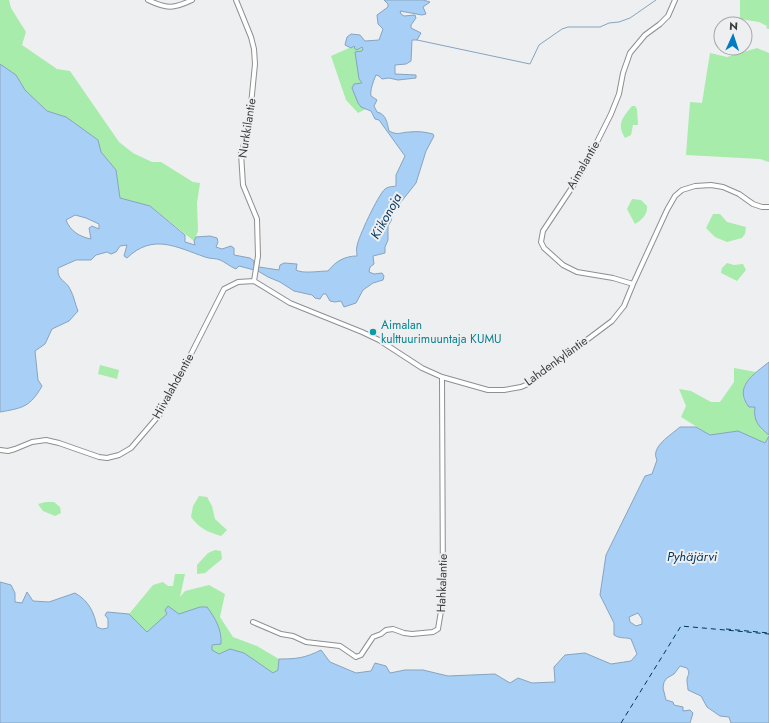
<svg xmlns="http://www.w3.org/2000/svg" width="769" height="723" font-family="Jost,sans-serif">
  <rect width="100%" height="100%" fill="#eeeff0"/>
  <path fill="#a7ecaa" d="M0,0H9L11,8L26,32L22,45L57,69L70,71L119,142L133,153L152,162H161L193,182L200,183L197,203L198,231L194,241L150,206L120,198L116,170L101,152L98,140L66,117L47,111L25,90L16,75L0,64Z
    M740,0H769V29L766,28L767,26L759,22L740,19Z
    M354,45L362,47L363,49V84H360L361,107L366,109L358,113L346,100L331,56L349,48H351Z
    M757,48L769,53V162L760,159L686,155L690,102L702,103L710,53L727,57Z
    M632,106H635L637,109L638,125H633L631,135L625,138C616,124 623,117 632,106Z
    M632,199L641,200L647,206C648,214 642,220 635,224L627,209Z
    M713,214H720L727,222L746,227L745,234L742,238L727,242L715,237L706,228Z
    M727,263L734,265L743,264L746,270L737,281L721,273L722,268Z
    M100,365L119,370L117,379L98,374Z
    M734,368L756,372C747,381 741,387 744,400L755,407L761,429L769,435L765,443L738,431L710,435L681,417L686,406L679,389L691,391L711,402H720L734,382Z
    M199,496L207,497L212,506L215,519L227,530L221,536C208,532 200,529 191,517L193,506Z
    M46,502H54L60,507L61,513L55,516L43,511L38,504Z
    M215,550L221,551L222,559L205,573L197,574V565L208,553Z
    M175,574H185L180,597L185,591L209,585L225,594L220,617L233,637L257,646L279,659L278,670L273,673L243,653L230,649L219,654L212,650V645L200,607L179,614H167L147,632L129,614L153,585L163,582L168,586H173Z"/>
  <path fill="#a8d0f7" stroke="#87a3bf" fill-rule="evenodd" d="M384,0H423L430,2L423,7L426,14L422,15L400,11L401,14L404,16L415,15L416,18L411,25V28L421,33L417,40H412L411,61L406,64L395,65V74L416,75V78L398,80L389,78L382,79L379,76L376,75C373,82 370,90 371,96L377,100L374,106L377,112C386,114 387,122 389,131C399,136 400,132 410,132C417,131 426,132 433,134L434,136L426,151L416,183L393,212L391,221L388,226V240L385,247V253L373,256L374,264L370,267L369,272L374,274L382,273L384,276L383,280L373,283L363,290L356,303L344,307L341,301L335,302L330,301L326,294H323L320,299L315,298L312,295L294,291L280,282L268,277L258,271L239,266L236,269C229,266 225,262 220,260C216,258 210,259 205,257C176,247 153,233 127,258L124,256L127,245L120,246L116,252L111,254L107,252L96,255L91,260H76L58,268C57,281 66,280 70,289C74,296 75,304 78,311L69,321L52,329L45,344L35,351L38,380L42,386C30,407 23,408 0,412V64L16,75L25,90L47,111L66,117L98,140L101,152L116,170L120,198L150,206L185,235V242L195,245L194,241L196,237L210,236L217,238L218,242L216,247L222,249L231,246L234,248V255L250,258L254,261V265L259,267L279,270L280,265L284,263L297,264L296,270C303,274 319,271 328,271C336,261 345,256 357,256C357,253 356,250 357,246C358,238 378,195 385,189C389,186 392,187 396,186V175L405,156L379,120L375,119L371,111L361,107L358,103L352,88L354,84L362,83L359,79L355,52L362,51L363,49L362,47L357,50L355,49L354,46L351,48L345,45L347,37L351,34L360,35L365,41L379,40L383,29L378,24L377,15L388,7V4ZM75,215L86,218L99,224V229L92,226L89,228L91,239C80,237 70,231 66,220Z
    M769,362V435C759,427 753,421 755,407H749C733,387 754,374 769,362Z
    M680,427H696L710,435L738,431L765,443L769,436V723H731L729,717L720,716L707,707L701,696L688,690C688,687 687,684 687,680C687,675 691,674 687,668L680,666L674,674L667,678L664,682L663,688L666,700L673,702L674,705L683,707V711L690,710L693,713L690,723H0V582L11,585L15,593V602L22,603L27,592L33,601L49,602L75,593C89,601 94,612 97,627L102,629L108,628V619L105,615L107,612L129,614L147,632L167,614L165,610L168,606L179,614L200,607H207C215,618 222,629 221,644L212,645V650L219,654L230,649L244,653L273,673L278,670L279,659C297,659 305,658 321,650L330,662L356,673L371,671L375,663L386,666L390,673L405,670H423L448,676L495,674L510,683L518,678L532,683L555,682L554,667L565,655L585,653L611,664L631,661L637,654L631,639C625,637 620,639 614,635V623L600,595L606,555L645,476L652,474L657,460C650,447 671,435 680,427ZM638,613L642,619V624L636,626L630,622L629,617Z"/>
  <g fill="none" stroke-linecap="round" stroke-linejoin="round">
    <path stroke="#87a3bf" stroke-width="1" d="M417,40L530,64L539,45L562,29L568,27H600L609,23L619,22L630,18L656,0"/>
    <path stroke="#00355d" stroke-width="1" stroke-dasharray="5 4" stroke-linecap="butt" d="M726,629L769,633
      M621,723L681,626L769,634"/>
    <g stroke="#8e8f90" stroke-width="6">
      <path id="street" d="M148,0C167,9 173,9 192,0
        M236,0L251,37L254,49L255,64L249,125L246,139L241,153L243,185L257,219L258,256L254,281
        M254,281L290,303L362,332L379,340L422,368L442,377L488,390H504L521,387L528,384L612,321L624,306L633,284L667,210L675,196L682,190L695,186L711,185L723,187L739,194L753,204L762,207H769
        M633,284L613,278L577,272L563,265L544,248L541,242L543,231L581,174L611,114L619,94L623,73L630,53L645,35L660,24L668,16L675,0
        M0,450L8,451L15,449L32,442L46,440L59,443L99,457L107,458L119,455L131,448L161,413L224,289L238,282L254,281
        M253,622L281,634L293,636L306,642L340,646L356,657L361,655L373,637L381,634L386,630L393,629L404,633L412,634L433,632L438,629L443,599L442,377"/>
    </g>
    <use href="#street" stroke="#fff" stroke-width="4"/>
  </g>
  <circle fill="#0f9aa8" stroke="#eeeff0" stroke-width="1.5" cx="373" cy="332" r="4"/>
  <g text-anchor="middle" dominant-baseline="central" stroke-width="4" stroke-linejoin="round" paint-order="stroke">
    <g font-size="12" fill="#3b3b3c" stroke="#eeeff0">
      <text transform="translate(247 128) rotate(-81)">Nurkkilantie</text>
      <text transform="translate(583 165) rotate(-60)">Aimalantie</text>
      <text transform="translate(556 361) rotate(-36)">Lahdenkyläntie</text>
      <text transform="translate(173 386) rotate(-61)">Hiivalahdentie</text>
      <text transform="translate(442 583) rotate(-88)">Hahkalantie</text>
    </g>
    <g font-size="12" fill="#0d838f" stroke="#eeeff0" text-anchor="start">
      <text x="381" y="325">Aimalan<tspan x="381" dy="14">kulttuurimuuntaja KUMU</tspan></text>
    </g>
    <g font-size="13" font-style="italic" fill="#00355d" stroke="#eeeff0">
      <text transform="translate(386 216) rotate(-61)">Kiikonoja</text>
      <text x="692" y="556">Pyhäjärvi</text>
    </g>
  </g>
  <g transform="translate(733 36) rotate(3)"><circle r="19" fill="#eeeff0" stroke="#a6a7a8"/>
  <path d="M0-3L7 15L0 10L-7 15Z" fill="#007bc4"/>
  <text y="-6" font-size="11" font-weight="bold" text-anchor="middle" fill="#3b3b3c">N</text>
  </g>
</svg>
